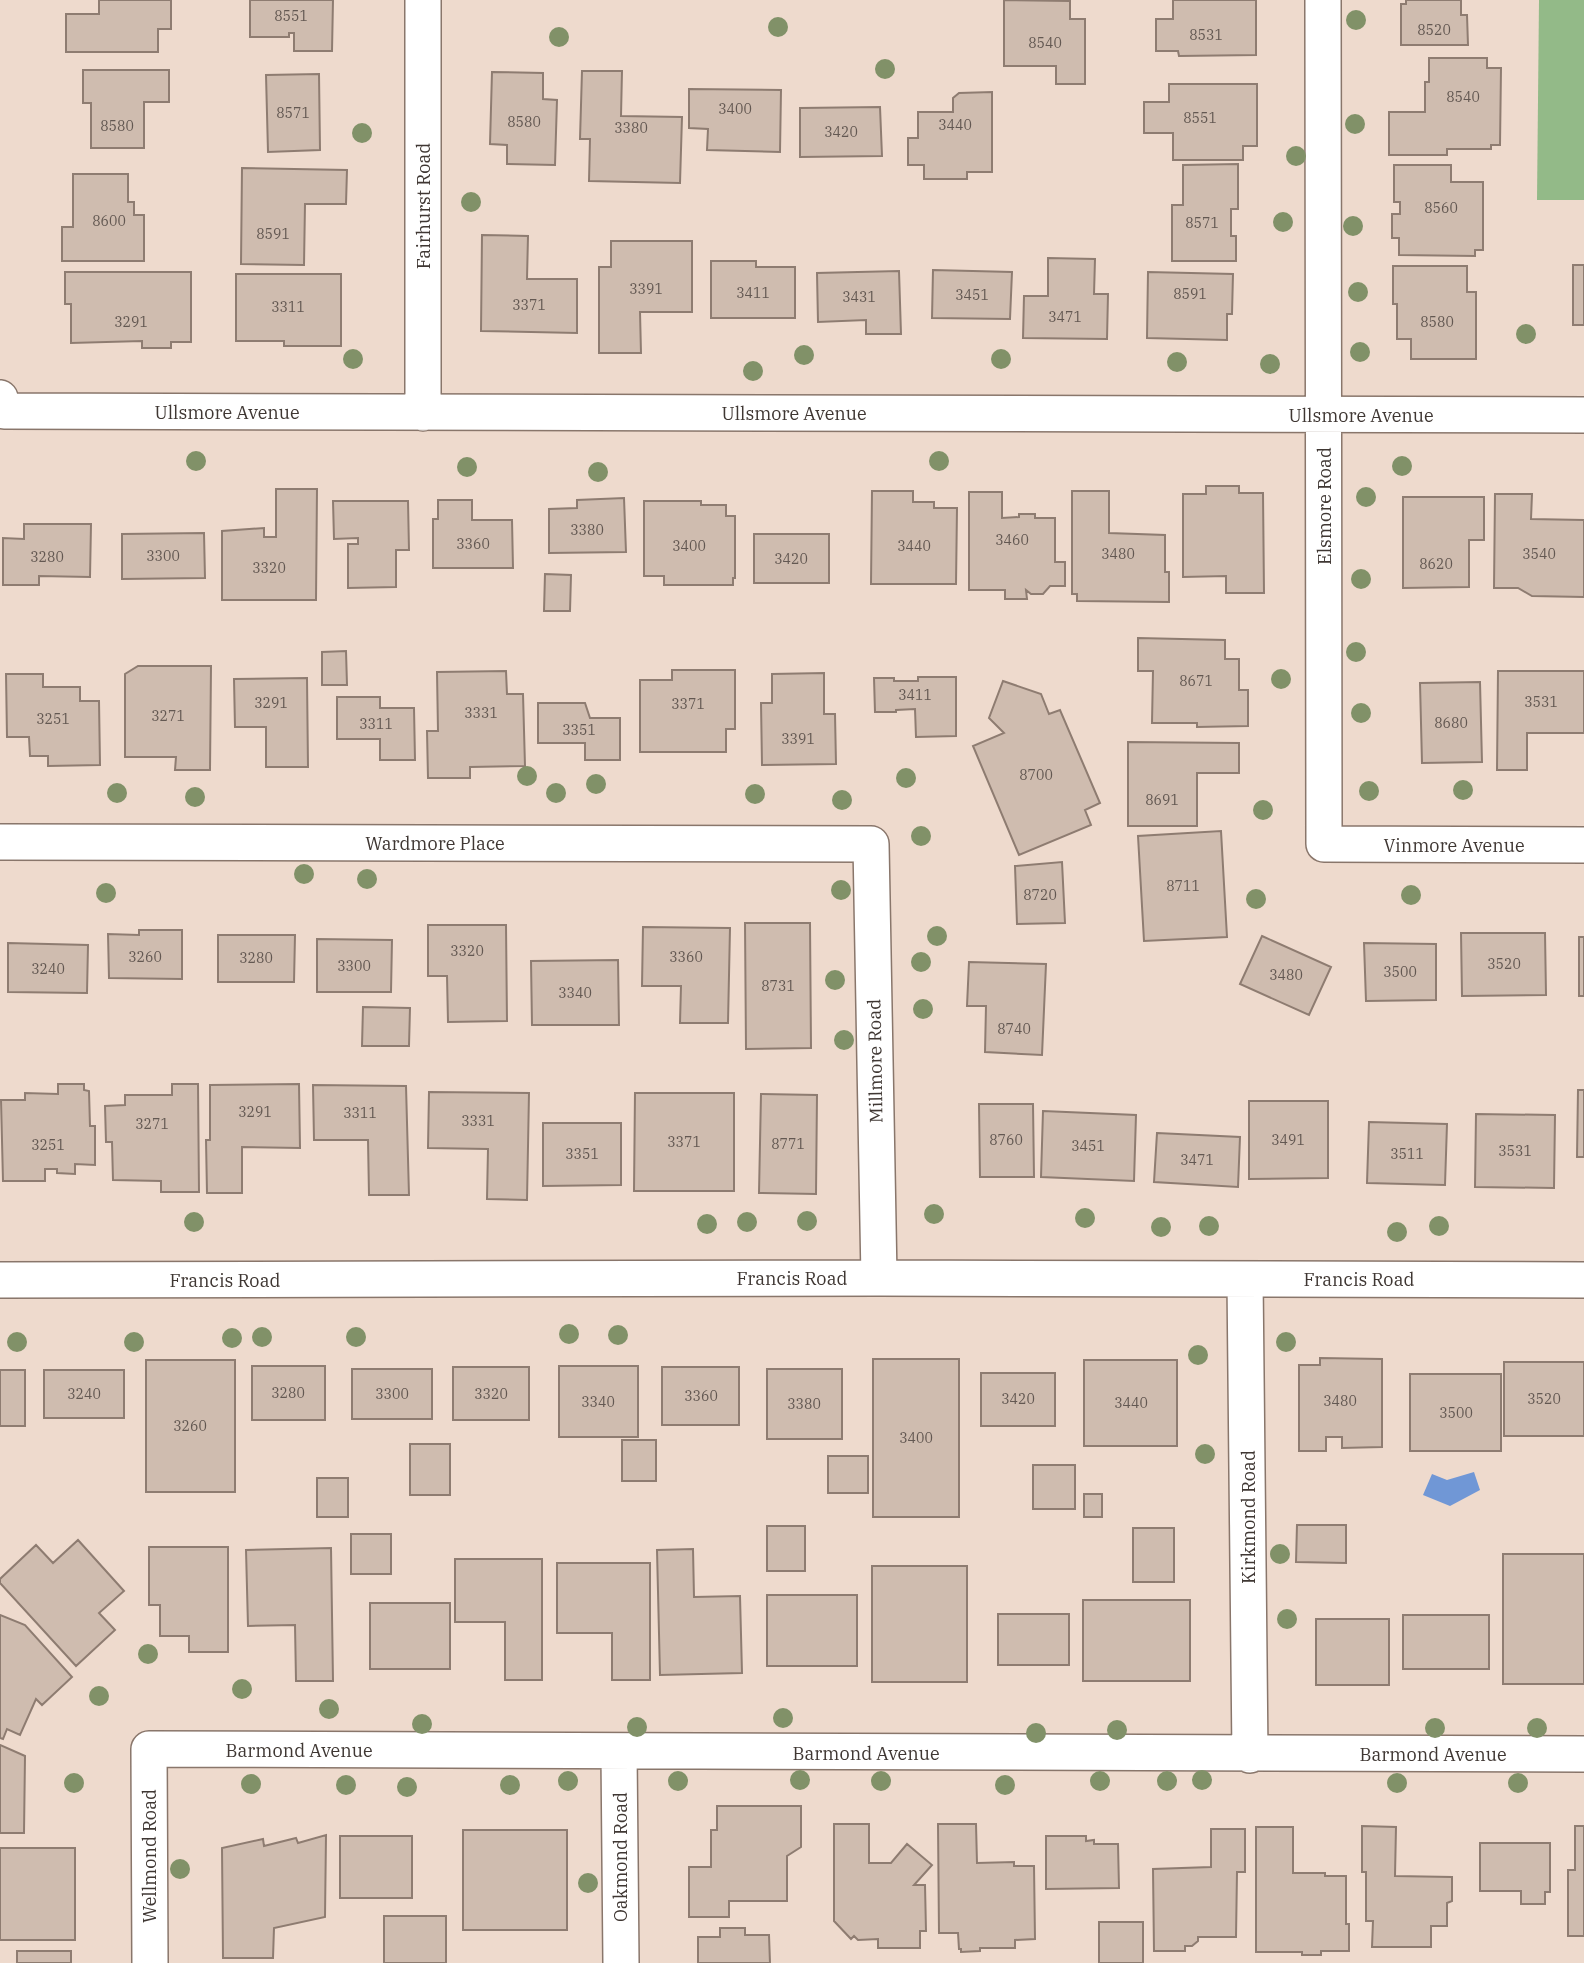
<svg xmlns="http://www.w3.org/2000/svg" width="1584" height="1963" font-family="'IBM Plex Serif',serif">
  <rect width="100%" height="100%" fill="#eedacd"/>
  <path fill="#93ba88" d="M1539,0H1584V200H1537Z"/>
  <path fill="#7097d6" d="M1474,1472L1480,1490L1450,1506L1423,1495L1432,1474L1447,1480Z"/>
  <path fill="#cfbcaf" stroke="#8e7c71" stroke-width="2" d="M99,0H171V29H158V52H66V14H99Z
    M250,0H333L332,51H294V33H289V37H250Z
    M1004,0L1070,1V19H1085V84H1056V66H1004Z
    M1173,0H1256V55L1179,56L1178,51H1156V19H1173Z
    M1406,0H1461V15H1467L1468,45H1401V4H1406Z
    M1429,58H1487V68H1501L1500,145H1491V149H1447V155H1389V112H1425V82H1429Z
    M83,70H169V102H144V148H91V103H83Z
    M582,71H622L621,116L682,117L680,183L589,181L590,139H580Z
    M492,72L543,73V99L557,100L555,165L507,164V145L490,144Z
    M319,74L320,150L268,152L266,75Z
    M1169,84H1257V146H1243V160H1173V133H1144V102H1169Z
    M689,89L781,90L780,152L707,150L708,129L689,128Z
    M992,92V172H967V179H924V165H908V138H918V112H953V98L959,93Z
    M880,107L882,156L800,157V108Z
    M1238,164V209H1231V236H1236V261H1172V205H1183V165Z
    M1394,165H1451V182H1483V250H1475V256L1399,255V238H1392V214H1400V202H1394Z
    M242,168L347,170L346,204H305L304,265L241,264Z
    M73,174H128V202H134V215H144V261H62V227H73Z
    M482,235L528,236L527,279H577V333L481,331Z
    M611,241H692V312H640L641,353H599V267H611Z
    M1048,258L1095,259L1094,294H1108L1107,339L1023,338L1024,296H1048Z
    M711,261H756V267H795V318H711Z
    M1573,265H1584V325H1573Z
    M1393,266H1467V292H1476V359H1411V339H1397V304H1393Z
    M933,270L1012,272L1010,319L932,318Z
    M899,271L901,334H866V320L818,322L817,273Z
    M65,272H191V342H171V348H142V341L71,343V304H65Z
    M1148,272L1233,274L1232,314H1227V340L1147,338Z
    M236,274H341V346H284V341H236Z
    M1206,486H1239V493H1263L1264,593H1226V576L1183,577V494H1206Z
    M276,489H317L316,600H222V531L264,528V537H276Z
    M872,491H913V502H934V508H957L956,584H871Z
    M1072,491H1109V533L1165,535V572H1169V602L1077,601V594H1072Z
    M969,492H1002V518L1019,517V514H1035V518H1055V562H1065V586H1050L1043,594H1031L1026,590L1027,599H1005V590H969Z
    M1495,494H1532L1531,519L1584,520V597L1532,596L1518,588H1494Z
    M1403,497H1484V540H1469V587L1403,588Z
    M624,498L626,552L549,553V509L577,508V500Z
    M438,500H472V520H512L513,568H433V519H438Z
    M333,501H408L409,550H396V587L348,588V544H358V538L334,539Z
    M644,501H701V505H726V516H735V578H733V585H664V576H644Z
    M24,524H91L90,577L39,576V585H3V538L24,539Z
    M204,533L205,578L122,579V534Z
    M754,534H829V583H754Z
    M545,574L571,575L570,611H544Z
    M1138,638L1225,640V659H1239V690H1248V726L1197,727V723H1152L1153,671H1138Z
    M346,651L347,685H322V652Z
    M138,666H211L210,770H175L176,757H125V674Z
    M672,670H735V729H726V752H640V680H672Z
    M506,671L507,694H523L525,766L470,767V778H428L427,731H438L437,672Z
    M1498,671H1584V733H1527V770H1497Z
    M824,673V714H835L836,764L762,765L761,703H772V674Z
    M6,674H43V687H80V701H99L100,765L48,766V756H30L29,737H7Z
    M918,677H956V736L916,737L915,709L896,710V712H875L874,678H894V681H918Z
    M307,678L308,767H266V727H235L234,679Z
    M1003,681L1041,694L1049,714L1060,710L1100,803L1085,810L1091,825L1019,855L973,746L1004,733L989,718Z
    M1480,682L1482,762L1422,763L1420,683Z
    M337,697H380V708H414L415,760H380V739H337Z
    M538,703H585L590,718H620V760H585V743H538Z
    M1128,742L1239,743V773H1197V826H1128Z
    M1221,831L1227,937L1144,941L1138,836Z
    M1062,862L1065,923L1017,924L1015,866Z
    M745,923H810L811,1048L746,1049Z
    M428,925H506L507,1021L448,1022L447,976H428Z
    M643,927L730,928L728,1023H680L681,986H642Z
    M139,930H182V979L109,978L108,934L139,935Z
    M1461,933H1545L1546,995L1462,996Z
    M218,935H295L294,982H218Z
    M1262,936L1331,967L1309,1015L1240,984Z
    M1579,937H1584V996H1579Z
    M317,939L392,940L391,992H317Z
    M8,943L88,945L87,993L8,992Z
    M1364,943L1436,944V1000L1366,1001Z
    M618,960L619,1025H532L531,961Z
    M969,962L1046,964L1042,1055L985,1052L986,1006H967Z
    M363,1007L410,1008L409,1046H362Z
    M58,1084H84V1090L89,1091L90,1126H95V1165L75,1164V1174L57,1173V1169H45V1181H3L1,1100H25V1093L58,1094Z
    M172,1084H198L199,1192H161V1181L113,1180L112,1142H106L105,1106L125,1105V1095H172Z
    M299,1084L300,1148L242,1147V1193H207L206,1140H210V1085Z
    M313,1085L406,1086L409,1195H369L368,1140H314Z
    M1578,1090H1584V1157H1577Z
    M429,1092L529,1093L527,1200L487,1199L488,1149L428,1148Z
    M635,1093H734V1191H634Z
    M761,1094L817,1095L816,1194L759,1193Z
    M1249,1101H1328V1178L1249,1179Z
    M979,1104H1033L1034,1177H980Z
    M1043,1111L1136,1115L1134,1181L1041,1177Z
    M1476,1114L1555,1115L1554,1188L1475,1187Z
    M1369,1122L1447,1124L1445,1185L1367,1183Z
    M543,1123H621V1185L543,1186Z
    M1157,1133L1240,1137L1238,1187L1154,1182Z
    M1320,1358L1382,1359V1447L1342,1448V1437H1326V1451H1299V1365H1320Z
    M873,1359H959V1517H873Z
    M146,1360H235V1492H146Z
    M1084,1360H1177V1446H1084Z
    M1504,1362H1584V1436H1504Z
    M252,1366H325V1420H252Z
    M559,1366H638V1437H559Z
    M453,1367H529V1420H453Z
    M662,1367H739V1425H662Z
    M352,1369H432V1419H352Z
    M767,1369H842V1439H767Z
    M0,1370H25V1426H0Z
    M44,1370H124V1418H44Z
    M981,1373H1055V1426H981Z
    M1410,1374H1501V1451H1410Z
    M622,1440H656V1481H622Z
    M410,1444H450V1495H410Z
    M828,1456H868V1493H828Z
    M1033,1465H1075V1509H1033Z
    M317,1478H348V1517H317Z
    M1084,1494H1102V1517H1084Z
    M1297,1525H1346V1563L1296,1562Z
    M767,1526H805V1571H767Z
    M1133,1528H1174V1582H1133Z
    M351,1534H391V1574H351Z
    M78,1540L124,1591L99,1613L115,1630L76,1666L0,1583V1579L36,1545L53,1563Z
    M149,1547H228V1652H189V1636H160V1605H149Z
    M331,1548L333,1681H296L295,1625L248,1626L246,1550Z
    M693,1549L694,1597L740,1596L742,1673L660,1675L657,1550Z
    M1503,1554H1584V1684H1503Z
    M455,1559H542V1680H505V1622H455Z
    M557,1563H650V1680H612V1633H557Z
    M872,1566H967V1682H872Z
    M767,1595H857V1666H767Z
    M1083,1600H1190V1681H1083Z
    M370,1603H450V1669H370Z
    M998,1614H1069V1665H998Z
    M0,1615L25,1625L72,1677L42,1705L36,1699L20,1735L7,1729L3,1739L0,1738Z
    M1403,1615H1489V1669H1403Z
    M1316,1619H1389V1685H1316Z
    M0,1745L25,1756L24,1833H0Z
    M717,1806H801V1847L787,1856V1901H729V1917H689V1867H711V1830H717Z
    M834,1824H869V1863H891L907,1844L932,1865L914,1885H925L926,1931H920V1948H878V1939L858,1940L854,1936L851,1939L834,1921Z
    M938,1824H976L977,1863L1014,1862V1866H1034L1035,1939L1015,1940V1948H980V1951L961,1952V1949H959L958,1933H939Z
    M1362,1826L1396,1827L1395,1876L1452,1877V1901L1447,1903V1926H1431V1947H1372L1373,1921H1366V1872H1362Z
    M1575,1826H1584V1936H1568V1870H1575Z
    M1256,1827H1293V1873H1325V1876H1346V1924H1349V1951H1321V1955H1302V1952H1256Z
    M1211,1829H1245V1872H1237L1236,1937H1198V1941L1192,1946H1185V1951H1154L1153,1869L1211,1867Z
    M463,1830H567V1930H463Z
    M326,1835L325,1917L274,1928L273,1958H223L222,1848L263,1839L264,1846L296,1838L298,1843Z
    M340,1836H412V1898H340Z
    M1046,1836H1086V1841L1094,1840V1844H1118L1119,1888L1046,1889Z
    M1480,1843H1550V1892H1545V1904H1521V1891H1480Z
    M0,1848H75V1940H0Z
    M384,1916H446V1963H384Z
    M1099,1922H1143V1963H1099Z
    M720,1928H745V1935H769L770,1963H698V1937H720Z
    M17,1951H71V1963H17Z"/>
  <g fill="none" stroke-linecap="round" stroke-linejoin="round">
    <g stroke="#89766b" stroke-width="38">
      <path id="minor" d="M423,0V413
        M1323,0L1324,844L1584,845
        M0,398L4,411L1584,415
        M0,842L871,844L879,1278
        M1245,1279L1250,1755
        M0,1280L879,1278L1584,1280
        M619,1752L621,1963
        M150,1963L149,1749L1584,1754"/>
    </g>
    <use href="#minor" stroke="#fff" stroke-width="35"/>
  </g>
  <g fill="#819168">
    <circle cx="1356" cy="20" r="10"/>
    <circle cx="778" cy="27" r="10"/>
    <circle cx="559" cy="37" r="10"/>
    <circle cx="885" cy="69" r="10"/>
    <circle cx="1355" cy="124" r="10"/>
    <circle cx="362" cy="133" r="10"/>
    <circle cx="1296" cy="156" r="10"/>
    <circle cx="471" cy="202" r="10"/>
    <circle cx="1283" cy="222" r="10"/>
    <circle cx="1353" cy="226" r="10"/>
    <circle cx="1358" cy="292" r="10"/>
    <circle cx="1526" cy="334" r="10"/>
    <circle cx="1360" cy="352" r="10"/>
    <circle cx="804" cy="355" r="10"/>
    <circle cx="353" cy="359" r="10"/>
    <circle cx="1001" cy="359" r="10"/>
    <circle cx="1177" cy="362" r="10"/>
    <circle cx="1270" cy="364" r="10"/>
    <circle cx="753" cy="371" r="10"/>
    <circle cx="196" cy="461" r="10"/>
    <circle cx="939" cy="461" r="10"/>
    <circle cx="1402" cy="466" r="10"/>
    <circle cx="467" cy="467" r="10"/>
    <circle cx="598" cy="472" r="10"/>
    <circle cx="1366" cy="497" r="10"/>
    <circle cx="1361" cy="579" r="10"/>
    <circle cx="1356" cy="652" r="10"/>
    <circle cx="1281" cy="679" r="10"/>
    <circle cx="1361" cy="713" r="10"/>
    <circle cx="527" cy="776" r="10"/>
    <circle cx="906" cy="778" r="10"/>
    <circle cx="596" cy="784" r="10"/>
    <circle cx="1463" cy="790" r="10"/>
    <circle cx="1369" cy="791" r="10"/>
    <circle cx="117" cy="793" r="10"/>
    <circle cx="556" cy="793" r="10"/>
    <circle cx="755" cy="794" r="10"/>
    <circle cx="195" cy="797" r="10"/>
    <circle cx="842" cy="800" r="10"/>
    <circle cx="1263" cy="810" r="10"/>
    <circle cx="921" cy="836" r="10"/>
    <circle cx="304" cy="874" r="10"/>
    <circle cx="367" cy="879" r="10"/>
    <circle cx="841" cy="890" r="10"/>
    <circle cx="106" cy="893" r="10"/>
    <circle cx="1411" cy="895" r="10"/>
    <circle cx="1256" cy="899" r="10"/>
    <circle cx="937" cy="936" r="10"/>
    <circle cx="921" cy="962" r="10"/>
    <circle cx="835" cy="980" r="10"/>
    <circle cx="923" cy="1009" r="10"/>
    <circle cx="844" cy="1040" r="10"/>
    <circle cx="934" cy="1214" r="10"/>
    <circle cx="1085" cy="1218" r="10"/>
    <circle cx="807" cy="1221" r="10"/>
    <circle cx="194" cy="1222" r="10"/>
    <circle cx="747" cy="1222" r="10"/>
    <circle cx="707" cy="1224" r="10"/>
    <circle cx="1209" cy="1226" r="10"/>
    <circle cx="1439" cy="1226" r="10"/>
    <circle cx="1161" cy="1227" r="10"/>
    <circle cx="1397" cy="1232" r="10"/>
    <circle cx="569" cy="1334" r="10"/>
    <circle cx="618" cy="1335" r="10"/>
    <circle cx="262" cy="1337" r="10"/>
    <circle cx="356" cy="1337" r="10"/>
    <circle cx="232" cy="1338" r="10"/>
    <circle cx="17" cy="1342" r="10"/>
    <circle cx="134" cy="1342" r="10"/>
    <circle cx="1286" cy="1342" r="10"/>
    <circle cx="1198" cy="1355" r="10"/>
    <circle cx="1205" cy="1454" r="10"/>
    <circle cx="1280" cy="1554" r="10"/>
    <circle cx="1287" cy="1619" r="10"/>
    <circle cx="148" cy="1654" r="10"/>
    <circle cx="242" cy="1689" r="10"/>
    <circle cx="99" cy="1696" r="10"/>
    <circle cx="329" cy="1709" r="10"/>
    <circle cx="783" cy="1718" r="10"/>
    <circle cx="422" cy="1724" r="10"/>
    <circle cx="637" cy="1727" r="10"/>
    <circle cx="1435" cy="1728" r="10"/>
    <circle cx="1537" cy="1728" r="10"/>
    <circle cx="1117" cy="1730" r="10"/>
    <circle cx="1036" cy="1733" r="10"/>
    <circle cx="800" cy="1780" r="10"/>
    <circle cx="1202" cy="1780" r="10"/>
    <circle cx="568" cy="1781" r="10"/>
    <circle cx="678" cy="1781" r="10"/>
    <circle cx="881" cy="1781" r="10"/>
    <circle cx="1100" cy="1781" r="10"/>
    <circle cx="1167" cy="1781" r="10"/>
    <circle cx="74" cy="1783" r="10"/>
    <circle cx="1397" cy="1783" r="10"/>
    <circle cx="1518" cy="1783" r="10"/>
    <circle cx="251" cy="1784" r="10"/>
    <circle cx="346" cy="1785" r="10"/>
    <circle cx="510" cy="1785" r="10"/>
    <circle cx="1005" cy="1785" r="10"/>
    <circle cx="407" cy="1787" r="10"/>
    <circle cx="180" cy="1869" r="10"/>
    <circle cx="588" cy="1883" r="10"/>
  </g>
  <g text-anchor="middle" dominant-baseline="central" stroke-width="5" stroke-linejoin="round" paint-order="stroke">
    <g font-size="14" fill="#635852">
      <text x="291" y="16">8551</text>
      <text x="1434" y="30">8520</text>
      <text x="1206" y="35">8531</text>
      <text x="1045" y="43">8540</text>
      <text x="1463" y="97">8540</text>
      <text x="735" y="109">3400</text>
      <text x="293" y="113">8571</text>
      <text x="1200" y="118">8551</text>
      <text x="524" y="122">8580</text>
      <text x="955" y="125">3440</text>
      <text x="117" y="126">8580</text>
      <text x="631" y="128">3380</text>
      <text x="841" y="132">3420</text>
      <text x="1441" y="208">8560</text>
      <text x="109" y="221">8600</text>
      <text x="1202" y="223">8571</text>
      <text x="273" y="234">8591</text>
      <text x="646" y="289">3391</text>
      <text x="753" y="293">3411</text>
      <text x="1190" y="294">8591</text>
      <text x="972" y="295">3451</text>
      <text x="859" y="297">3431</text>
      <text x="529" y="305">3371</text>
      <text x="288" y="307">3311</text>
      <text x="1065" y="317">3471</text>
      <text x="131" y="322">3291</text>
      <text x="1437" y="322">8580</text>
      <text x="587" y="530">3380</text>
      <text x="1012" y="540">3460</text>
      <text x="473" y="544">3360</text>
      <text x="689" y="546">3400</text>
      <text x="914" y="546">3440</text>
      <text x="1118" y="554">3480</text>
      <text x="1539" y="554">3540</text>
      <text x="163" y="556">3300</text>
      <text x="47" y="557">3280</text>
      <text x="791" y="559">3420</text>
      <text x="1436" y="564">8620</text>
      <text x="269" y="568">3320</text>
      <text x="1196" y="681">8671</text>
      <text x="915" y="695">3411</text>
      <text x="1541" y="702">3531</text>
      <text x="271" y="703">3291</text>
      <text x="688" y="704">3371</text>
      <text x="481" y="713">3331</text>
      <text x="168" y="716">3271</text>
      <text x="53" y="719">3251</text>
      <text x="1451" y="723">8680</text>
      <text x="376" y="724">3311</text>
      <text x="579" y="730">3351</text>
      <text x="798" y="739">3391</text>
      <text x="1036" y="775">8700</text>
      <text x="1162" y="800">8691</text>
      <text x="1183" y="886">8711</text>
      <text x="1040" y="895">8720</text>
      <text x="467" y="951">3320</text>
      <text x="145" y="957">3260</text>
      <text x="686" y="957">3360</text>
      <text x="256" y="958">3280</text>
      <text x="1504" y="964">3520</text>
      <text x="354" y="966">3300</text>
      <text x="48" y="969">3240</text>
      <text x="1400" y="972">3500</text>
      <text x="1286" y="975">3480</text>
      <text x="778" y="986">8731</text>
      <text x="575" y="993">3340</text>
      <text x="1014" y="1029">8740</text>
      <text x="255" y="1112">3291</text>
      <text x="360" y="1113">3311</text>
      <text x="478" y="1121">3331</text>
      <text x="152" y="1124">3271</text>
      <text x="1006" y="1140">8760</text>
      <text x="1288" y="1140">3491</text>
      <text x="684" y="1142">3371</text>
      <text x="788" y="1144">8771</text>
      <text x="48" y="1145">3251</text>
      <text x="1088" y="1146">3451</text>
      <text x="1515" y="1151">3531</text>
      <text x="582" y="1154">3351</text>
      <text x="1407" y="1154">3511</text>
      <text x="1197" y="1160">3471</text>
      <text x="288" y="1393">3280</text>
      <text x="84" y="1394">3240</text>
      <text x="392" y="1394">3300</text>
      <text x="491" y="1394">3320</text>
      <text x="701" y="1396">3360</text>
      <text x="1018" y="1399">3420</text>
      <text x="1544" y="1399">3520</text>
      <text x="1340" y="1401">3480</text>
      <text x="598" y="1402">3340</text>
      <text x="1131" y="1403">3440</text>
      <text x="804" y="1404">3380</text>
      <text x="1456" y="1413">3500</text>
      <text x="190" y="1426">3260</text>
      <text x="916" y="1438">3400</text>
    </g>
    <g font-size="18" fill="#3f3733" stroke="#fff">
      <text transform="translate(423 206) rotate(-90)">Fairhurst Road</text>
      <text x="227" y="412">Ullsmore Avenue</text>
      <text x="794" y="413">Ullsmore Avenue</text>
      <text x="1361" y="415">Ullsmore Avenue</text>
      <text transform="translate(1324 506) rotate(-90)">Elsmore Road</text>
      <text x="435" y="843">Wardmore Place</text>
      <text x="1454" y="845">Vinmore Avenue</text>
      <text transform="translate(875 1061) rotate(-91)">Millmore Road</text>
      <text x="792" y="1278">Francis Road</text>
      <text x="1359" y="1279">Francis Road</text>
      <text x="225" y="1280">Francis Road</text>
      <text transform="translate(1248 1517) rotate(-90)">Kirkmond Road</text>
      <text x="299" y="1750">Barmond Avenue</text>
      <text x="866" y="1753">Barmond Avenue</text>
      <text x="1433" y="1754">Barmond Avenue</text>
      <text transform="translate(149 1856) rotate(-90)">Wellmond Road</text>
      <text transform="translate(620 1857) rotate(-90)">Oakmond Road</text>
    </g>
  </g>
</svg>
